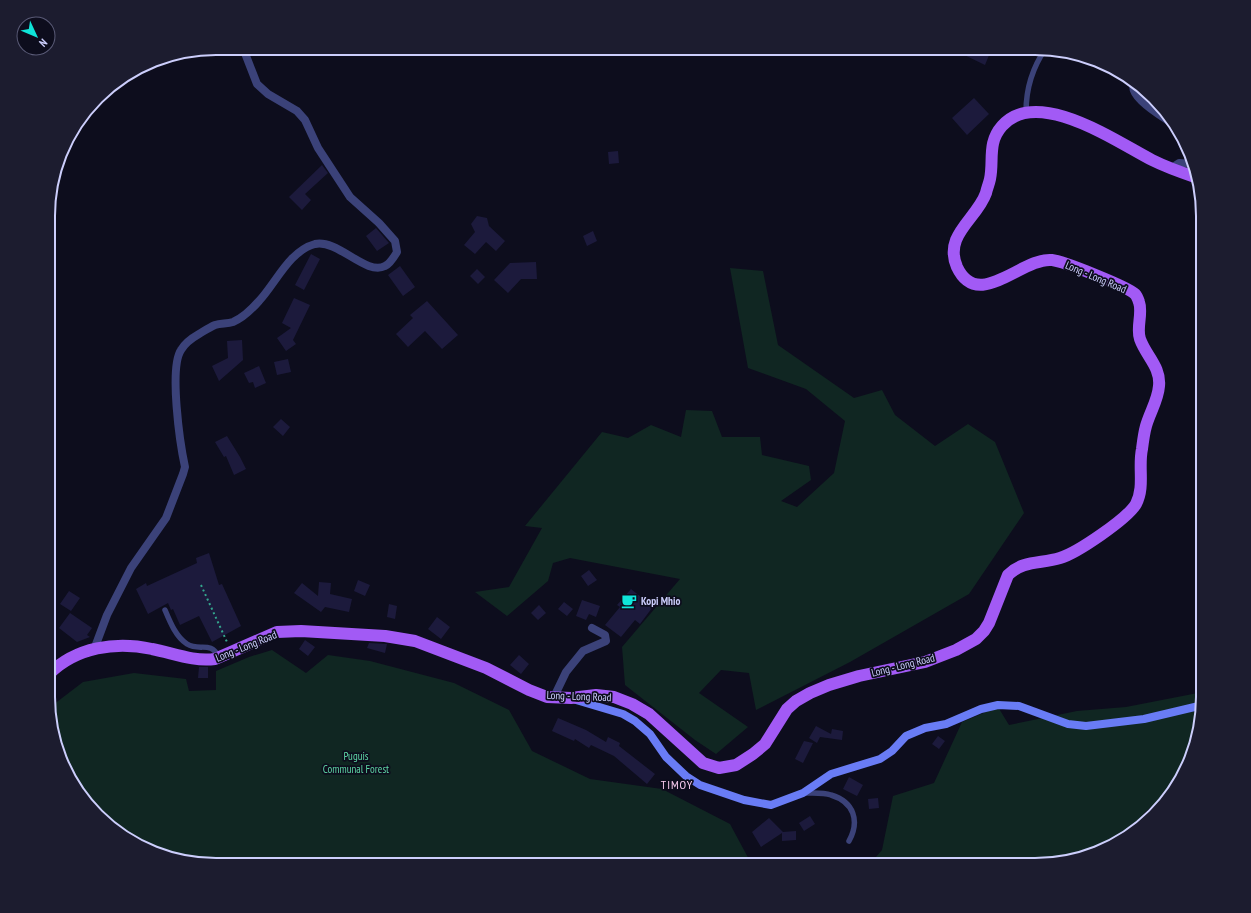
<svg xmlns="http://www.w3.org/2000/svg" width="1251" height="913" font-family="'PT Sans Narrow',sans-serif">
  <rect width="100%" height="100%" fill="#0d0d1d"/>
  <path fill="#102622" d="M730,268L763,271L778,345L854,398L882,390L895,415L935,446L968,424L995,442L1024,513L969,594L850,662L756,710L749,673L721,670L699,693L748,727L716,754L695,740L625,685L622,647L680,579L570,558L553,563L548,581L507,616L475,592L509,587L542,528L525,526L602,432L628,438L651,425L681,437L686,410L712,411L722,437H760L762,455L809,466L811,480L781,501L797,507L834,473L845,421L806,389L748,368Z
    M272,650L306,673L328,655L370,661L454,683L509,710L532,751L590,779L662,789L730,824L752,865H205L162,856L113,830L70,781L49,719V708L83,682L134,673L186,679L189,691L216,690V671L249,657Z
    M1203,692V708L1194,751L1175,787L1145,812L1131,830L1110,848L1036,865H869L882,850L893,796L934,783L962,722L998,707L1009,725L1077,711L1126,707Z"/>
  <path fill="#1c1a3c" d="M950,48H992L985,65Z
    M974,98L989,114L967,135L952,118Z
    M618,151L619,163L609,164L608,152Z
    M322,165L328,173L305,194L311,200L302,210L289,197Z
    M477,216L487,218L489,226L505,241L496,251L486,242L475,254L464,245L475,232L471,224Z
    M376,228L389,243L377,251L366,236Z
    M593,231L597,241L587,246L583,236Z
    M311,254L320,259L304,290L295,285Z
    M536,262L537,279H521L508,293L494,280L510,263Z
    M400,266L415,287L403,296L388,275Z
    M477,269L485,277L478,284L470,276Z
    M294,298L310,305L293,340L296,344L286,351L277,338L291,328L282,323Z
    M427,301L458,335L442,349L425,331L408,347L396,334L413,318L410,315Z
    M242,340L243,360L219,381L212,366L228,358L227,341Z
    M288,359L291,372L277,375L274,362Z
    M259,366L266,383L255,388L253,382L249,383L244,373Z
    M281,419L290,427L283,436L273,427Z
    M227,436L240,457L246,469L234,475L226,456L224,457L215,442Z
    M209,553L219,585L222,584L241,626L212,642L199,616L180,625L173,609L171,610L168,603L148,614L136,589L146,583L147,586L197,563L196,558Z
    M589,570L597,580L588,586L581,576Z
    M358,580L370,585L365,596L354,591Z
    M319,582L331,583L330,594L352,599L349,612L325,607L321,612L294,593L302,583L318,596Z
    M631,589L646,601L648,598L655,604L640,624L635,620L621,637L605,625L620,607L617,605Z
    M69,591L80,598L71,611L60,604Z
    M582,600L600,606L596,617L589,614L586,620L576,616Z
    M564,602L573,609L567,616L558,609Z
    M389,604L397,606L395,619L387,617Z
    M539,605L546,613L538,620L531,613Z
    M70,613L92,628L87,635L90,637L77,642L59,628Z
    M437,617L450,627L441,639L428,629Z
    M305,640L315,647L308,656L299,649Z
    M369,643L387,644L385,653L367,648Z
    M519,655L529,664L521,674L510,665Z
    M199,667H208V678H198Z
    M558,718L586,730L606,742L608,737L620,743L619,746L655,774L647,784L614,756L591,745L589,748L575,739L574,741L552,731Z
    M816,726L831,734L832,729L843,731L842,740L820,737L817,743L809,738Z
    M938,736L945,741L939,749L932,744Z
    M804,741L813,743L803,763L795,759Z
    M849,777L863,785L857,796L843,789Z
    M878,798L879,808L869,809L868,799Z
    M810,816L815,824L804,831L799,823Z
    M769,818L783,832L796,831V840L782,841V833L761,847L752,832Z"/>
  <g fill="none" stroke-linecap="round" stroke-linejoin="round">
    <path stroke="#34a78e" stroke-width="2" stroke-dasharray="2 3" stroke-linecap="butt" d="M201,585L227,642"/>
    <path stroke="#3b4279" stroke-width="5.5" d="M1026,112C1026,88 1032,68 1046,48
      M165,610C170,622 176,637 187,644C200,652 210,640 219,657
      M803,793C812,793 823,792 831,795C854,802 860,821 849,841"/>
    <path stroke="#3b4279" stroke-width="8" d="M1135,81C1125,95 1160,115 1170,122
      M1170,169L1179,163L1192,164
      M95,647L107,615L131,568L166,518L183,474L185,467C180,444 169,368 181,350C185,343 192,338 199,334C204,331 210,327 215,325C221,323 227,324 233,322C243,318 252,309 259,301C276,283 289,251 315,244C338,239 366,276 385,266C390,264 394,257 397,252L395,241L379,223L350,197L318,148L305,120L297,111L268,94L257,84L243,48
      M554,697L566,672L583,651L606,641L605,635L592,628"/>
    <path stroke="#697cf5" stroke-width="8" d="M576,700L623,714L635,721L650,734L666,757L686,776L700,785L744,800L771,805L803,793L831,774L880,759L892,751L906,736L925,728L946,724L981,709L998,705L1019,706L1068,724L1086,726L1144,719L1203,705"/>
    <path stroke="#a25af5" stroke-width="12" d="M49,674C76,647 116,641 152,649C173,653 193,662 215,659L277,632L301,631L385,636L415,641L486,668L529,690L547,697L571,698L596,695L614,697L632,704L649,714L703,763L719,768L736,765L753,754L765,744L787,709L796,701L810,693L829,685L859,676L925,662L956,650L976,639L984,631L989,623L1008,575C1023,560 1041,564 1060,558C1077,553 1127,519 1136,504C1145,487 1138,467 1142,449C1143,441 1144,433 1146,426C1150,412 1158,400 1159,386C1161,367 1146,356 1140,339C1136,328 1143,313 1139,302C1138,299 1137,296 1135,294C1128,287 1063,261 1052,260C1022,257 978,312 957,267C943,235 977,219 986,193C987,188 989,184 990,179C994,160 987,143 1002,126C1037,86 1117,142 1152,160C1166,167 1180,172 1195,177"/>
  </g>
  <defs>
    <g id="cafe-bare" transform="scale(1.2)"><path d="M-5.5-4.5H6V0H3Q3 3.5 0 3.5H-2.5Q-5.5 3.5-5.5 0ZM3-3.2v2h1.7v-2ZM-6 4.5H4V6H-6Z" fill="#0fe5d9" stroke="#0d0d1d" stroke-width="2.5" paint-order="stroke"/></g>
  </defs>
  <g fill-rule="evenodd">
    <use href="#cafe-bare" x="629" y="601"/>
  </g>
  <g text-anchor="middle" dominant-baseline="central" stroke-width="3.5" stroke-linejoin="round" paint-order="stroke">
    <g font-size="11" fill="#cccefc" stroke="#0d0d1d">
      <text transform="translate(1096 277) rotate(23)">Long - Long Road</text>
      <text transform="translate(246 646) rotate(-22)">Long - Long Road</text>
      <text transform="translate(903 665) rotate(-14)">Long - Long Road</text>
      <text transform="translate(579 696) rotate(2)">Long - Long Road</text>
    </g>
    <g font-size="11" font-weight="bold" fill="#cccefc" stroke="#0d0d1d" text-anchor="start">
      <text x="641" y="601">Kopi Mhio</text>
    </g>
    <g font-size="11" fill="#5ed6a5" stroke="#0d0d1d">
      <text x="356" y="756">Puguis<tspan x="356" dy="13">Communal Forest</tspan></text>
    </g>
    <g font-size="12" letter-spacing="1" fill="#fccef2" stroke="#0d0d1d">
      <text x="677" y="784">TIMOY</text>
    </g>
  </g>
  <path d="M0 0H1251V913H0ZM216 55H1035A161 161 0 0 1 1196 216V697A161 161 0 0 1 1035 858H216A161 161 0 0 1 55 697V216A161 161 0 0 1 216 55Z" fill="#1c1c2f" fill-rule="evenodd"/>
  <path fill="none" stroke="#cccefc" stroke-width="2" d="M216 55H1035A161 161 0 0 1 1196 216V697A161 161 0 0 1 1035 858H216A161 161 0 0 1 55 697V216A161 161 0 0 1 216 55Z"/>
  <g transform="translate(36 36) rotate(134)"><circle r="19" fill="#0d0d1d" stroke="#595a76"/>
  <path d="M0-3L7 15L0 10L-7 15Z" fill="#0fe5d9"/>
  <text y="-6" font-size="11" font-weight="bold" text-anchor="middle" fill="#cccefc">N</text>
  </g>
</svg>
